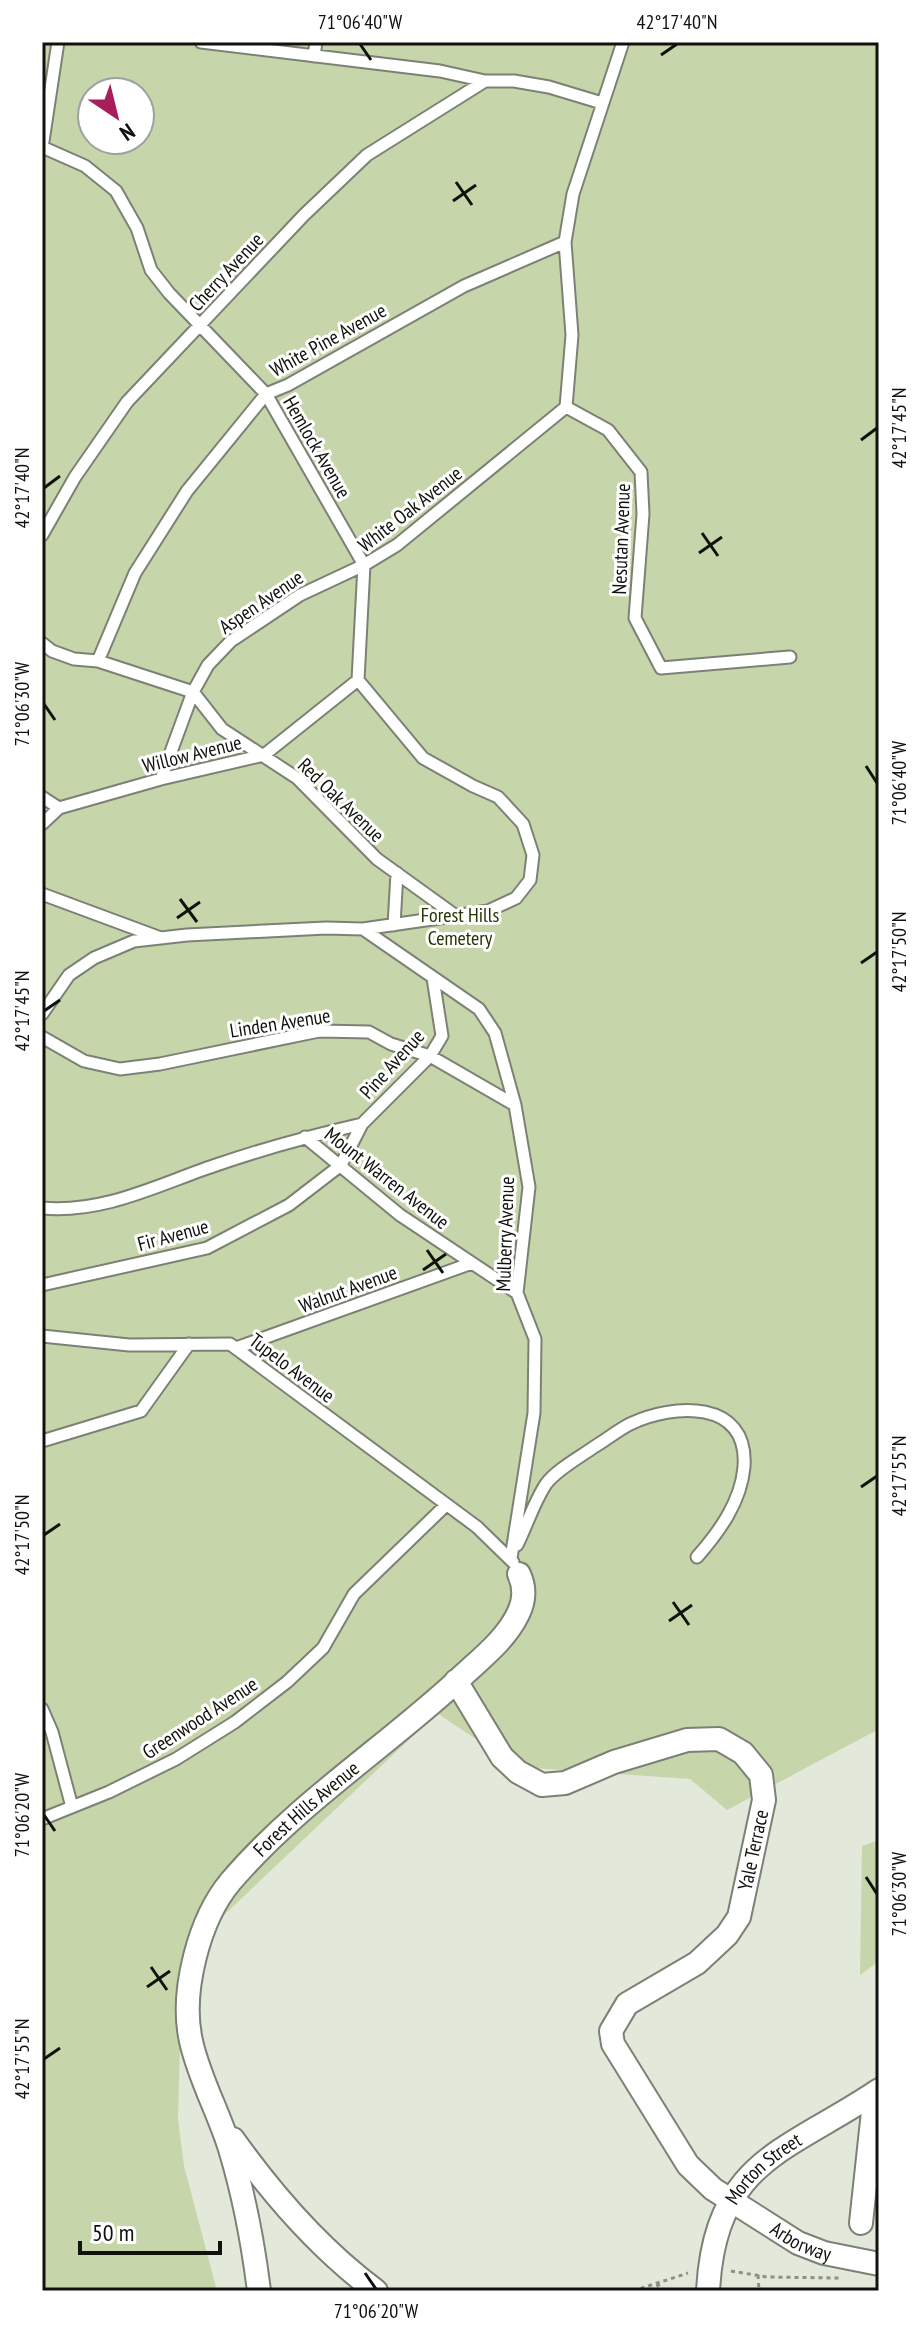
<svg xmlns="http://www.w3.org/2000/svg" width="921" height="2333" font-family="'PT Sans Narrow',sans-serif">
  <rect width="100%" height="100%" fill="#e2e8da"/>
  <path fill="#c6d6aa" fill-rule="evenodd" d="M42,42H879V1729L727,1810L690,1779L518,1767L437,1713L224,1915L182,1977L178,2119L184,2166L217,2291H42ZM92,92H140V140H92Z
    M879,1840V1961L860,1975L862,1846Z"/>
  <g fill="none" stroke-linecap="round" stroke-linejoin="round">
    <g stroke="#7c8175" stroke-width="15">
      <path id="lane" d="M201,42L440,71L485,81H514L549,87L602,103
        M314,56L316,42
        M42,147L85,166L116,191L137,228L151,270L169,293L266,394L364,565
        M42,148L58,42
        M566,407L608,430L641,472L643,514L635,618L661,668L790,657
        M42,535L75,477L127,402L304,215L367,155L485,81
        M42,643L52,651L74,659L98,661L193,692L222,729L297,778L377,859L456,916
        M98,661L135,573L187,491L266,394L288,385L464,286L565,242
        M161,779L193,692L208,665L231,641L300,595L364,565L397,545L566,407L572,335L565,242L573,194L623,42
        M42,797L59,808
        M42,824L59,808L161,779L264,755L358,680
        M42,894L158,937
        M394,925L397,873
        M363,929L479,1009L495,1033L515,1105L529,1187L517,1293L535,1339L534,1413L511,1558
        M42,1014L69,975L94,958L134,941L187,935L326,928L363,929L488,911L516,898L530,880L533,855L523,824L498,797L473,786L423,758L358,680L364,565
        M42,1037L84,1061L120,1069L160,1064L319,1031L369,1032L391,1044L430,1056L515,1105
        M305,1137L400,1215L517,1293
        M42,1208C105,1214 161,1183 219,1164C266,1148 314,1135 362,1124
        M42,1285L207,1248L289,1205L341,1165L362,1124L430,1056L442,1036L433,978
        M42,1336L129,1345L230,1344L477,1527L513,1562
        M236,1348L472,1263
        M42,1441L141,1411L189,1344
        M517,1545C527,1525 534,1502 546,1484C556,1470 580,1457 594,1447C606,1440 618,1430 630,1424C673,1403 749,1399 744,1467C741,1502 719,1532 697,1557
        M42,1709L52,1732L72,1807
        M42,1819L109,1792L176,1759L235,1722L287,1682L323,1648L354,1594L446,1505"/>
    </g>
    <g stroke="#7c8175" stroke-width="26">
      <g id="street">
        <path id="s1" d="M456,1681L502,1757L518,1772L542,1785L565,1783L614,1762L687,1740L719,1739L743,1753L761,1775L764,1800L739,1917L727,1935L697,1963L627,2004L611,2031L613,2044L688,2165L713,2189L798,2243L824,2253L879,2264"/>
        <path d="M233,2139C272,2194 321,2250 376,2291"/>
        <path d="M861,2223L875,2093"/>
        <path id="s2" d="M259,2291C253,2243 244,2195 230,2149C219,2113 199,2078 191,2041C180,1992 199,1919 231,1881C297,1804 383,1749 457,1681C479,1660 505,1641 518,1614C525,1600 525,1587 519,1574"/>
        <path id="s3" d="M708,2291C715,2160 787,2152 879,2090"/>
      </g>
    </g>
    <path stroke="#8c9086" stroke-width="3" stroke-dasharray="4 4" stroke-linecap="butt" d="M731,2271L767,2277L839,2278
      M758,2275L759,2291
      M633,2291L688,2273
      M650,2291L660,2284"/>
    <use href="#lane" stroke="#fff" stroke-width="11"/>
    <use href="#street" stroke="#fff" stroke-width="22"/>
  </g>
  <path fill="none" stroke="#11120e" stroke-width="3" d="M360,44L371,60M661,55L677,44M456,182L472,205M453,201L476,185M861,440L877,428M44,488L60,476M702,533L718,556M699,553L722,537M44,704L55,720M866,766L877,783M180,899L197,922M177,918L200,902M861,963L877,952M44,1011L60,1000M427,1250L443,1273M423,1270L446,1254M861,1487L877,1476M44,1535L60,1524M673,1602L689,1625M669,1621L692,1605M44,1815L55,1831M866,1877L877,1894M151,1967L167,1990M147,1987L170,1971M44,2059L60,2048M365,2273L376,2289"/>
  <g text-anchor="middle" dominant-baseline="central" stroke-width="6" stroke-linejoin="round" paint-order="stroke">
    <g font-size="20" fill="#11120e" stroke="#fff">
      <text transform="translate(226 272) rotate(-47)">Cherry Avenue</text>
      <text transform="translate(328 340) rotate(-29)">White Pine Avenue</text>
      <text transform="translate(317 447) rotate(60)">Hemlock Avenue</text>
      <text transform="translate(410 509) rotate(-38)">White Oak Avenue</text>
      <text transform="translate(621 539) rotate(-88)">Nesutan Avenue</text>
      <text transform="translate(261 602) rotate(-34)">Aspen Avenue</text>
      <text transform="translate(192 754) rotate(-14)">Willow Avenue</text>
      <text transform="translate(341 800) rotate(44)">Red Oak Avenue</text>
      <text transform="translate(280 1023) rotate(-9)">Linden Avenue</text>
      <text transform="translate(392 1064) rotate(-48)">Pine Avenue</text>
      <text transform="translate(387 1178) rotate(38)">Mount Warren Avenue</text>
      <text transform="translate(505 1234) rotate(-88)">Mulberry Avenue</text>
      <text transform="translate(173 1235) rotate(-15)">Fir Avenue</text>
      <text transform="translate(348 1289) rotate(-20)">Walnut Avenue</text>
      <text transform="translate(292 1368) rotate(37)">Tupelo Avenue</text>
      <text transform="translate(200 1718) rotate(-33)">Greenwood Avenue</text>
      <text stroke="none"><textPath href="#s2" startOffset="534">Forest Hills Avenue</textPath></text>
      <text transform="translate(753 1850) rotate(-78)">Yale Terrace</text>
      <text stroke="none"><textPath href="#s3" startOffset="140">Morton Street</textPath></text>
      <text stroke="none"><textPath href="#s1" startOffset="992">Arborway</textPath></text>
    </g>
    <g font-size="20" fill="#253400" stroke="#fff">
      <text x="460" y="915">Forest Hills<tspan x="460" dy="23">Cemetery</tspan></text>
    </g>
  </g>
  <rect width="921" height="2333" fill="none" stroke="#ffffff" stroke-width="88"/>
  <g transform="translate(116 116) rotate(145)"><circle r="38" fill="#ffffff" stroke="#a0a09f" stroke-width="2"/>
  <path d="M0-6L14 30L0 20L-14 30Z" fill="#aa1d5b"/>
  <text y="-12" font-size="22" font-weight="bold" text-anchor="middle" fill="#11120e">N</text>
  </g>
  <path d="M80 2241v12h140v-12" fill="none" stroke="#11120e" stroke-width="4"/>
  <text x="92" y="2241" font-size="24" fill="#11120e" stroke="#ffffff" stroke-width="6" paint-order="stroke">50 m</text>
  <rect x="44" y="44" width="833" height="2245" fill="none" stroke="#11120e" stroke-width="3"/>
  <g font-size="20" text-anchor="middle" fill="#11120e">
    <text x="360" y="29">71°06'40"W</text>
    <text x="677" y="29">42°17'40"N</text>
    <text transform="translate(899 428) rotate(-90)" y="7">42°17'45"N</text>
    <text transform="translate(22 488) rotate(-90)" y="7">42°17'40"N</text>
    <text transform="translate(22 704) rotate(-90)" y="7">71°06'30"W</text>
    <text transform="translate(899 783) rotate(-90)" y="7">71°06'40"W</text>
    <text transform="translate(899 952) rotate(-90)" y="7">42°17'50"N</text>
    <text transform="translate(22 1011) rotate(-90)" y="7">42°17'45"N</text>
    <text transform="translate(899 1476) rotate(-90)" y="7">42°17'55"N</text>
    <text transform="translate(22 1535) rotate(-90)" y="7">42°17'50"N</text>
    <text transform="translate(22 1815) rotate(-90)" y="7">71°06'20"W</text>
    <text transform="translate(899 1894) rotate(-90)" y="7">71°06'30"W</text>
    <text transform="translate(22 2059) rotate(-90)" y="7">42°17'55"N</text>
    <text x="376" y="2318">71°06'20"W</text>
  </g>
</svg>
